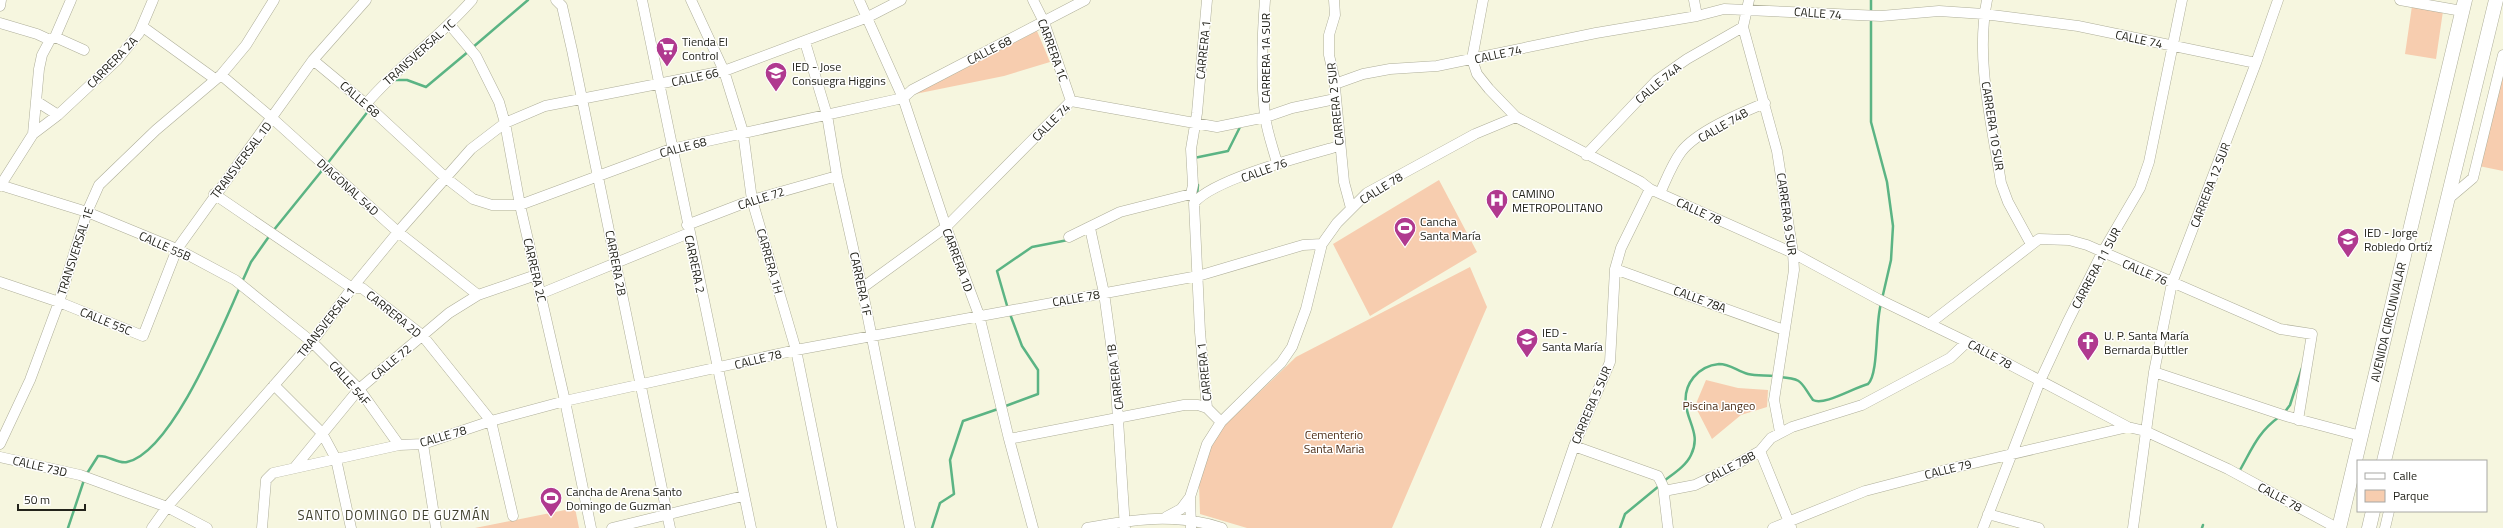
<svg xmlns="http://www.w3.org/2000/svg" width="2503" height="528" font-family="'Titillium Web',sans-serif">
  <rect width="100%" height="100%" fill="#f6f6df"/>
  <path fill="#f7cdaf" d="M2412,6L2443,11L2436,59L2405,54Z
    M1037,31L1050,62L1004,76L915,94Z
    M2503,68V171L2479,166Z
    M1439,180L1477,252L1370,316L1333,244Z
    M1470,267L1487,307L1392,528H1247L1200,514L1199,484L1206,455L1223,427L1296,357Z
    M1706,380L1738,388L1768,390L1767,407L1741,415L1712,439L1695,406Z
    M575,508L579,528H475Z"/>
  <g fill="none" stroke-linecap="round" stroke-linejoin="round">
    <path stroke="#5bb484" stroke-width="2.5" d="M1871,0V13
      M1871,18V122L1887,182L1893,226L1891,260L1882,299
      M472,48L528,0
      M394,80H407L426,87L469,51
      M1194,158L1228,151L1240,127
      M327,164L369,110
      M1197,196L1198,185
      M273,231L324,168
      M242,282L251,262L270,235
      M1008,309L997,271L1032,247L1068,240
      M1780,377C1804,379 1800,382 1813,400C1824,406 1853,388 1868,384C1879,374 1875,322 1881,304
      M1003,407L1038,394V370L1022,346L1010,314
      M2284,413L2290,405L2302,368
      M2240,470C2252,449 2258,432 2279,417
      M86,475L98,456C109,455 117,464 127,462C172,452 222,327 240,287
      M1664,481C1673,474 1686,466 1691,455C1701,435 1688,423 1686,405C1683,384 1698,366 1719,364C1730,364 1737,371 1748,374C1756,376 1766,375 1775,376
      M68,528L84,480
      M932,528L940,503L954,494L950,460L963,421L998,409
      M1620,528L1625,514L1659,486
      M2202,528L2203,525"/>
    <g stroke="#aeae99" stroke-width="11">
      <path id="minor" d="M556,0L562,6L572,50L670,528
        M642,0L751,528
        M691,0L724,71L743,132L752,200L796,350L832,528
        M859,0L903,98L946,227L979,315L1009,439L1033,528
        M1033,0L1044,22L1071,101
        M1265,0C1262,38 1261,78 1265,116C1267,132 1273,148 1277,163
        M1334,0L1335,15L1329,35V55L1334,77L1344,182L1351,208
        M1483,0L1472,59L1477,74L1489,89L1516,117L1641,182L1650,189L1793,253L1878,299L1967,342L2128,427L2145,431L2228,469L2337,528
        M1694,0L1697,16
        M1749,0L1743,27L1777,151L1793,253L1794,270L1774,400L1780,432
        M1987,0C1975,60 1992,124 2001,183L2008,202L2031,244
        M2400,0L2462,11
        M0,6L1,0
        M0,23L37,34L50,40
        M450,25L476,56L499,102L505,123L520,205L565,401L591,528
        M143,27L215,79
        M55,37L84,50
        M805,42L827,115L837,176L862,288L910,528
        M313,60L366,104L446,178L473,199L492,205H520L671,149L903,98L912,90L1085,0
        M221,75L272,118L398,232L478,295
        M1335,84L1363,74L1390,69L1437,66L1596,33L1697,16L1724,9L1881,16L1939,11L1984,14L2078,26L2256,63
        M36,101L58,115
        M1071,101L1217,127L1266,117L1292,108L1335,99
        M366,104C398,66 439,38 472,0
        M33,134L39,69L42,55L50,40L55,37L71,0
        M1586,155L1657,80L1687,59L1743,27
        M0,185L87,212L177,249L235,280L312,342L359,389L399,445
        M0,186L33,134L58,115L117,60L139,33L153,0
        M1660,193C1666,180 1672,164 1681,152C1697,131 1741,113 1765,103
        M214,194L352,288H362L422,335L491,421L513,516
        M2447,200L2473,178L2503,55
        M687,225L752,200L837,176
        M1090,228L1104,293L1115,373L1125,528
        M1069,237L1120,212L1191,194L1193,185L1191,149L1197,113L1207,0
        M1615,269L1784,330
        M0,282L59,302L143,336L177,249L313,60L366,0
        M862,288L946,227L1071,101
        M540,294L689,233
        M1929,324L2039,239L2069,240L2087,245L2280,329L2312,334L2298,420
        M2154,372L2286,416L2361,436
        M274,385L322,433L336,459L351,528
        M1221,422L1207,408L1200,332L1194,203C1213,179 1307,155 1339,146
        M1009,439L1184,405H1198L1207,408
        M0,444L30,380L59,302L87,212L99,185L156,130L221,75L246,45L274,0
        M423,444L436,528
        M1574,446L1658,476L1663,486L1668,528
        M1760,451L1791,527
        M0,457L80,475L167,507L207,528
        M295,467L359,389L449,313L478,295L536,275
        M1664,491L1695,485L1726,470L1760,451L1771,438L1792,427L1862,405L1950,358L1967,342
        M1988,514L2039,528
        M1166,517L1181,509L1190,497
        M152,528L167,507L312,342L352,288L398,232L471,149L505,123L545,106L724,71L868,17L901,0
        M262,528L266,480L273,473L399,445L423,444L491,421L565,401L796,350L1198,276L1303,245L1322,244
        M612,528L743,496
        M1087,528C1134,519 1176,513 1222,528
        M1191,528L1190,497L1207,444L1221,422L1281,363L1292,347L1306,309L1322,244L1337,223L1367,193L1475,134L1516,117
        M1546,528L1574,446L1610,362L1615,269L1621,248L1650,189
        M1773,528L1865,491L1957,467L2128,427
        M1983,528L2040,381L2067,323L2102,253L2140,188L2149,162L2182,0
        M2133,528L2154,372L2172,283L2256,63L2278,0
        M2385,528L2389,511"/>
    </g>
    <g stroke="#aeae99" stroke-width="15">
      <path id="highway" d="M2384,461L2496,0
        M2339,528L2465,0
        M2369,528L2373,511"/>
    </g>
    <use href="#minor" stroke="#fff" stroke-width="10"/>
    <use href="#highway" stroke="#fff" stroke-width="14"/>
  </g>
  <defs>
    <g id="supermarket-pin" transform="scale(1.15)"><path d="M0 17L-7.5 6A9.5 9.5 0 1 1 7.5 6Z" fill="#b0398f" stroke="#fff"/><path d="M-6-5.5h2.5l.6 2H6L4.5 2H-2.5L-4.4-4H-6ZM-1.5 3.2a1.3 1.3 0 1 0 .1 0ZM3 3.2a1.3 1.3 0 1 0 .1 0Z" fill="#fff"/></g>
    <g id="school-pin" transform="scale(1.15)"><path d="M0 17L-7.5 6A9.5 9.5 0 1 1 7.5 6Z" fill="#b0398f" stroke="#fff"/><path d="M0-5L7-2L0 1L-7-2ZM-4 1L0 2.5L4 1V4Q0 6-4 4Z" fill="#fff"/></g>
    <g id="hospital-pin" transform="scale(1.15)"><path d="M0 17L-7.5 6A9.5 9.5 0 1 1 7.5 6Z" fill="#b0398f" stroke="#fff"/><path d="M-5-5h3v3.5h4V-5h3V5h-3V1.5h-4V5h-3Z" fill="#fff"/></g>
    <g id="stadium-pin" transform="scale(1.15)"><path d="M0 17L-7.5 6A9.5 9.5 0 1 1 7.5 6Z" fill="#b0398f" stroke="#fff"/><path d="M0-5a6.5 5 0 1 0 0 10a6.5 5 0 1 0 0-10ZM-3.5-1.8h7v3.6h-7Z" fill="#fff"/></g>
    <g id="church-pin" transform="scale(1.15)"><path d="M0 17L-7.5 6A9.5 9.5 0 1 1 7.5 6Z" fill="#b0398f" stroke="#fff"/><path d="M-1.2-6h2.4v3.5h3.3v2.4h-3.3V6h-2.4V-.1h-3.3v-2.4h3.3Z" fill="#fff"/></g>
  </defs>
  <g fill-rule="evenodd">
    <use href="#supermarket-pin" x="667" y="48"/>
    <use href="#school-pin" x="776" y="73"/>
    <use href="#hospital-pin" x="1497" y="200"/>
    <use href="#stadium-pin" x="1405" y="228"/>
    <use href="#school-pin" x="2348" y="239"/>
    <use href="#school-pin" x="1527" y="339"/>
    <use href="#church-pin" x="2088" y="342"/>
    <use href="#stadium-pin" x="551" y="498"/>
  </g>
  <g text-anchor="middle" dominant-baseline="central" stroke-width="3" stroke-linejoin="round" paint-order="stroke">
    <g font-size="12" fill="#23231b" stroke="#fff">
      <text transform="translate(1818 13) rotate(4)">CALLE 74</text>
      <text transform="translate(2139 39) rotate(12)">CALLE 74</text>
      <text transform="translate(989 50) rotate(-27)">CALLE 68</text>
      <text transform="translate(1053 50) rotate(70)">CARRERA 1C</text>
      <text transform="translate(1203 50) rotate(-84)">CARRERA 1</text>
      <text transform="translate(419 52) rotate(-42)">TRANSVERSAL 1C</text>
      <text transform="translate(1498 54) rotate(-12)">CALLE 74</text>
      <text transform="translate(1265 58) rotate(-90)">CARRERA 1A SUR</text>
      <text transform="translate(112 62) rotate(-46)">CARRERA 2A</text>
      <text transform="translate(695 77) rotate(-12)">CALLE 66</text>
      <text transform="translate(1658 83) rotate(-40)">CALLE 74A</text>
      <text transform="translate(360 99) rotate(41)">CALLE 68</text>
      <text transform="translate(1335 104) rotate(-96)">CARRERA 2 SUR</text>
      <text transform="translate(1051 122) rotate(-45)">CALLE 74</text>
      <text transform="translate(1723 125) rotate(-30)">CALLE 74B</text>
      <text transform="translate(1993 126) rotate(81)">CARRERA 10 SUR</text>
      <text transform="translate(683 147) rotate(-15)">CALLE 68</text>
      <text transform="translate(241 160) rotate(-53)">TRANSVERSAL 1D</text>
      <text transform="translate(1264 170) rotate(-20)">CALLE 76</text>
      <text transform="translate(2210 185) rotate(-69)">CARRERA 12 SUR</text>
      <text transform="translate(348 187) rotate(42)">DIAGONAL 54D</text>
      <text transform="translate(1381 188) rotate(-32)">CALLE 78</text>
      <text transform="translate(761 198) rotate(-18)">CALLE 72</text>
      <text transform="translate(1699 211) rotate(24)">CALLE 78</text>
      <text transform="translate(1787 214) rotate(82)">CARRERA 9 SUR</text>
      <text transform="translate(165 246) rotate(24)">CALLE 55B</text>
      <text transform="translate(75 251) rotate(-72)">TRANSVERSAL 1E</text>
      <text transform="translate(958 260) rotate(70)">CARRERA 1D</text>
      <text transform="translate(770 261) rotate(74)">CARRERA 1H</text>
      <text transform="translate(616 263) rotate(79)">CARRERA 2B</text>
      <text transform="translate(695 264) rotate(78)">CARRERA 2</text>
      <text transform="translate(2096 268) rotate(-62)">CARRERA 11 SUR</text>
      <text transform="translate(535 270) rotate(77)">CARRERA 2C</text>
      <text transform="translate(2145 272) rotate(23)">CALLE 76</text>
      <text transform="translate(861 284) rotate(78)">CARRERA 1F</text>
      <text transform="translate(1076 298) rotate(-10)">CALLE 78</text>
      <text transform="translate(1700 299) rotate(20)">CALLE 78A</text>
      <text transform="translate(394 314) rotate(39)">CARRERA 2D</text>
      <text transform="translate(106 321) rotate(22)">CALLE 55C</text>
      <text transform="translate(326 322) rotate(-52)">TRANSVERSAL 1</text>
      <text transform="translate(2388 322) rotate(-77)">AVENIDA CIRCUNVALAR</text>
      <text transform="translate(1990 354) rotate(28)">CALLE 78</text>
      <text transform="translate(758 359) rotate(-14)">CALLE 78</text>
      <text transform="translate(391 362) rotate(-40)">CALLE 72</text>
      <text transform="translate(1204 372) rotate(-96)">CARRERA 1</text>
      <text transform="translate(1115 377) rotate(-97)">CARRERA 1B</text>
      <text transform="translate(350 383) rotate(48)">CALLE 54F</text>
      <text transform="translate(1591 405) rotate(-67)">CARRERA 5 SUR</text>
      <text transform="translate(443 436) rotate(-16)">CALLE 78</text>
      <text transform="translate(40 466) rotate(13)">CALLE 73D</text>
      <text transform="translate(1730 467) rotate(-28)">CALLE 78B</text>
      <text transform="translate(1948 469) rotate(-14)">CALLE 79</text>
      <text transform="translate(2280 497) rotate(28)">CALLE 78</text>
    </g>
    <g font-size="12" fill="#23231b" stroke="#fff" text-anchor="start">
      <text x="682" y="41">Tienda El<tspan x="682" dy="14">Control</tspan></text>
      <text x="792" y="66">IED - Jose<tspan x="792" dy="14">Consuegra Higgins</tspan></text>
      <text x="1512" y="193">CAMINO<tspan x="1512" dy="14">METROPOLITANO</tspan></text>
      <text x="1420" y="221">Cancha<tspan x="1420" dy="14">Santa María</tspan></text>
      <text x="2364" y="232">IED - Jorge<tspan x="2364" dy="14">Robledo Ortíz</tspan></text>
      <text x="1542" y="332">IED -<tspan x="1542" dy="14">Santa María</tspan></text>
      <text x="2104" y="335">U. P. Santa María<tspan x="2104" dy="14">Bernarda Buttler</tspan></text>
      <text x="566" y="491">Cancha de Arena Santo<tspan x="566" dy="14">Domingo de Guzman</tspan></text>
    </g>
    <g font-size="12" fill="#4b2d16" stroke="#fff">
      <text x="1719" y="405">Piscina Jangeo</text>
      <text x="1334" y="434">Cementerio<tspan x="1334" dy="14">Santa Maria</tspan></text>
    </g>
    <g font-size="13" letter-spacing="1" fill="#40402d" stroke="#fff">
      <text x="394" y="515">SANTO DOMINGO DE GUZMÁN</text>
    </g>
  </g>
  <rect x="2357" y="460" width="130" height="52" fill="#ffffff" stroke="#a7a7a4"/>
  <rect x="2365" y="473" width="20" height="6" fill="#ffffff" stroke="#a7a7a4"/>
  <text x="2393" y="480" font-size="12" fill="#23231b">Calle</text>
  <rect x="2365" y="490" width="20" height="12" fill="#f7cdaf" stroke="#a7a7a4"/>
  <text x="2393" y="500" font-size="12" fill="#23231b">Parque</text>
  <path d="M18 504v6h67v-6" fill="none" stroke="#23231b" stroke-width="2"/>
  <text x="24" y="504" font-size="12" fill="#23231b" stroke="#ffffff" stroke-width="3" paint-order="stroke">50 m</text>
</svg>
